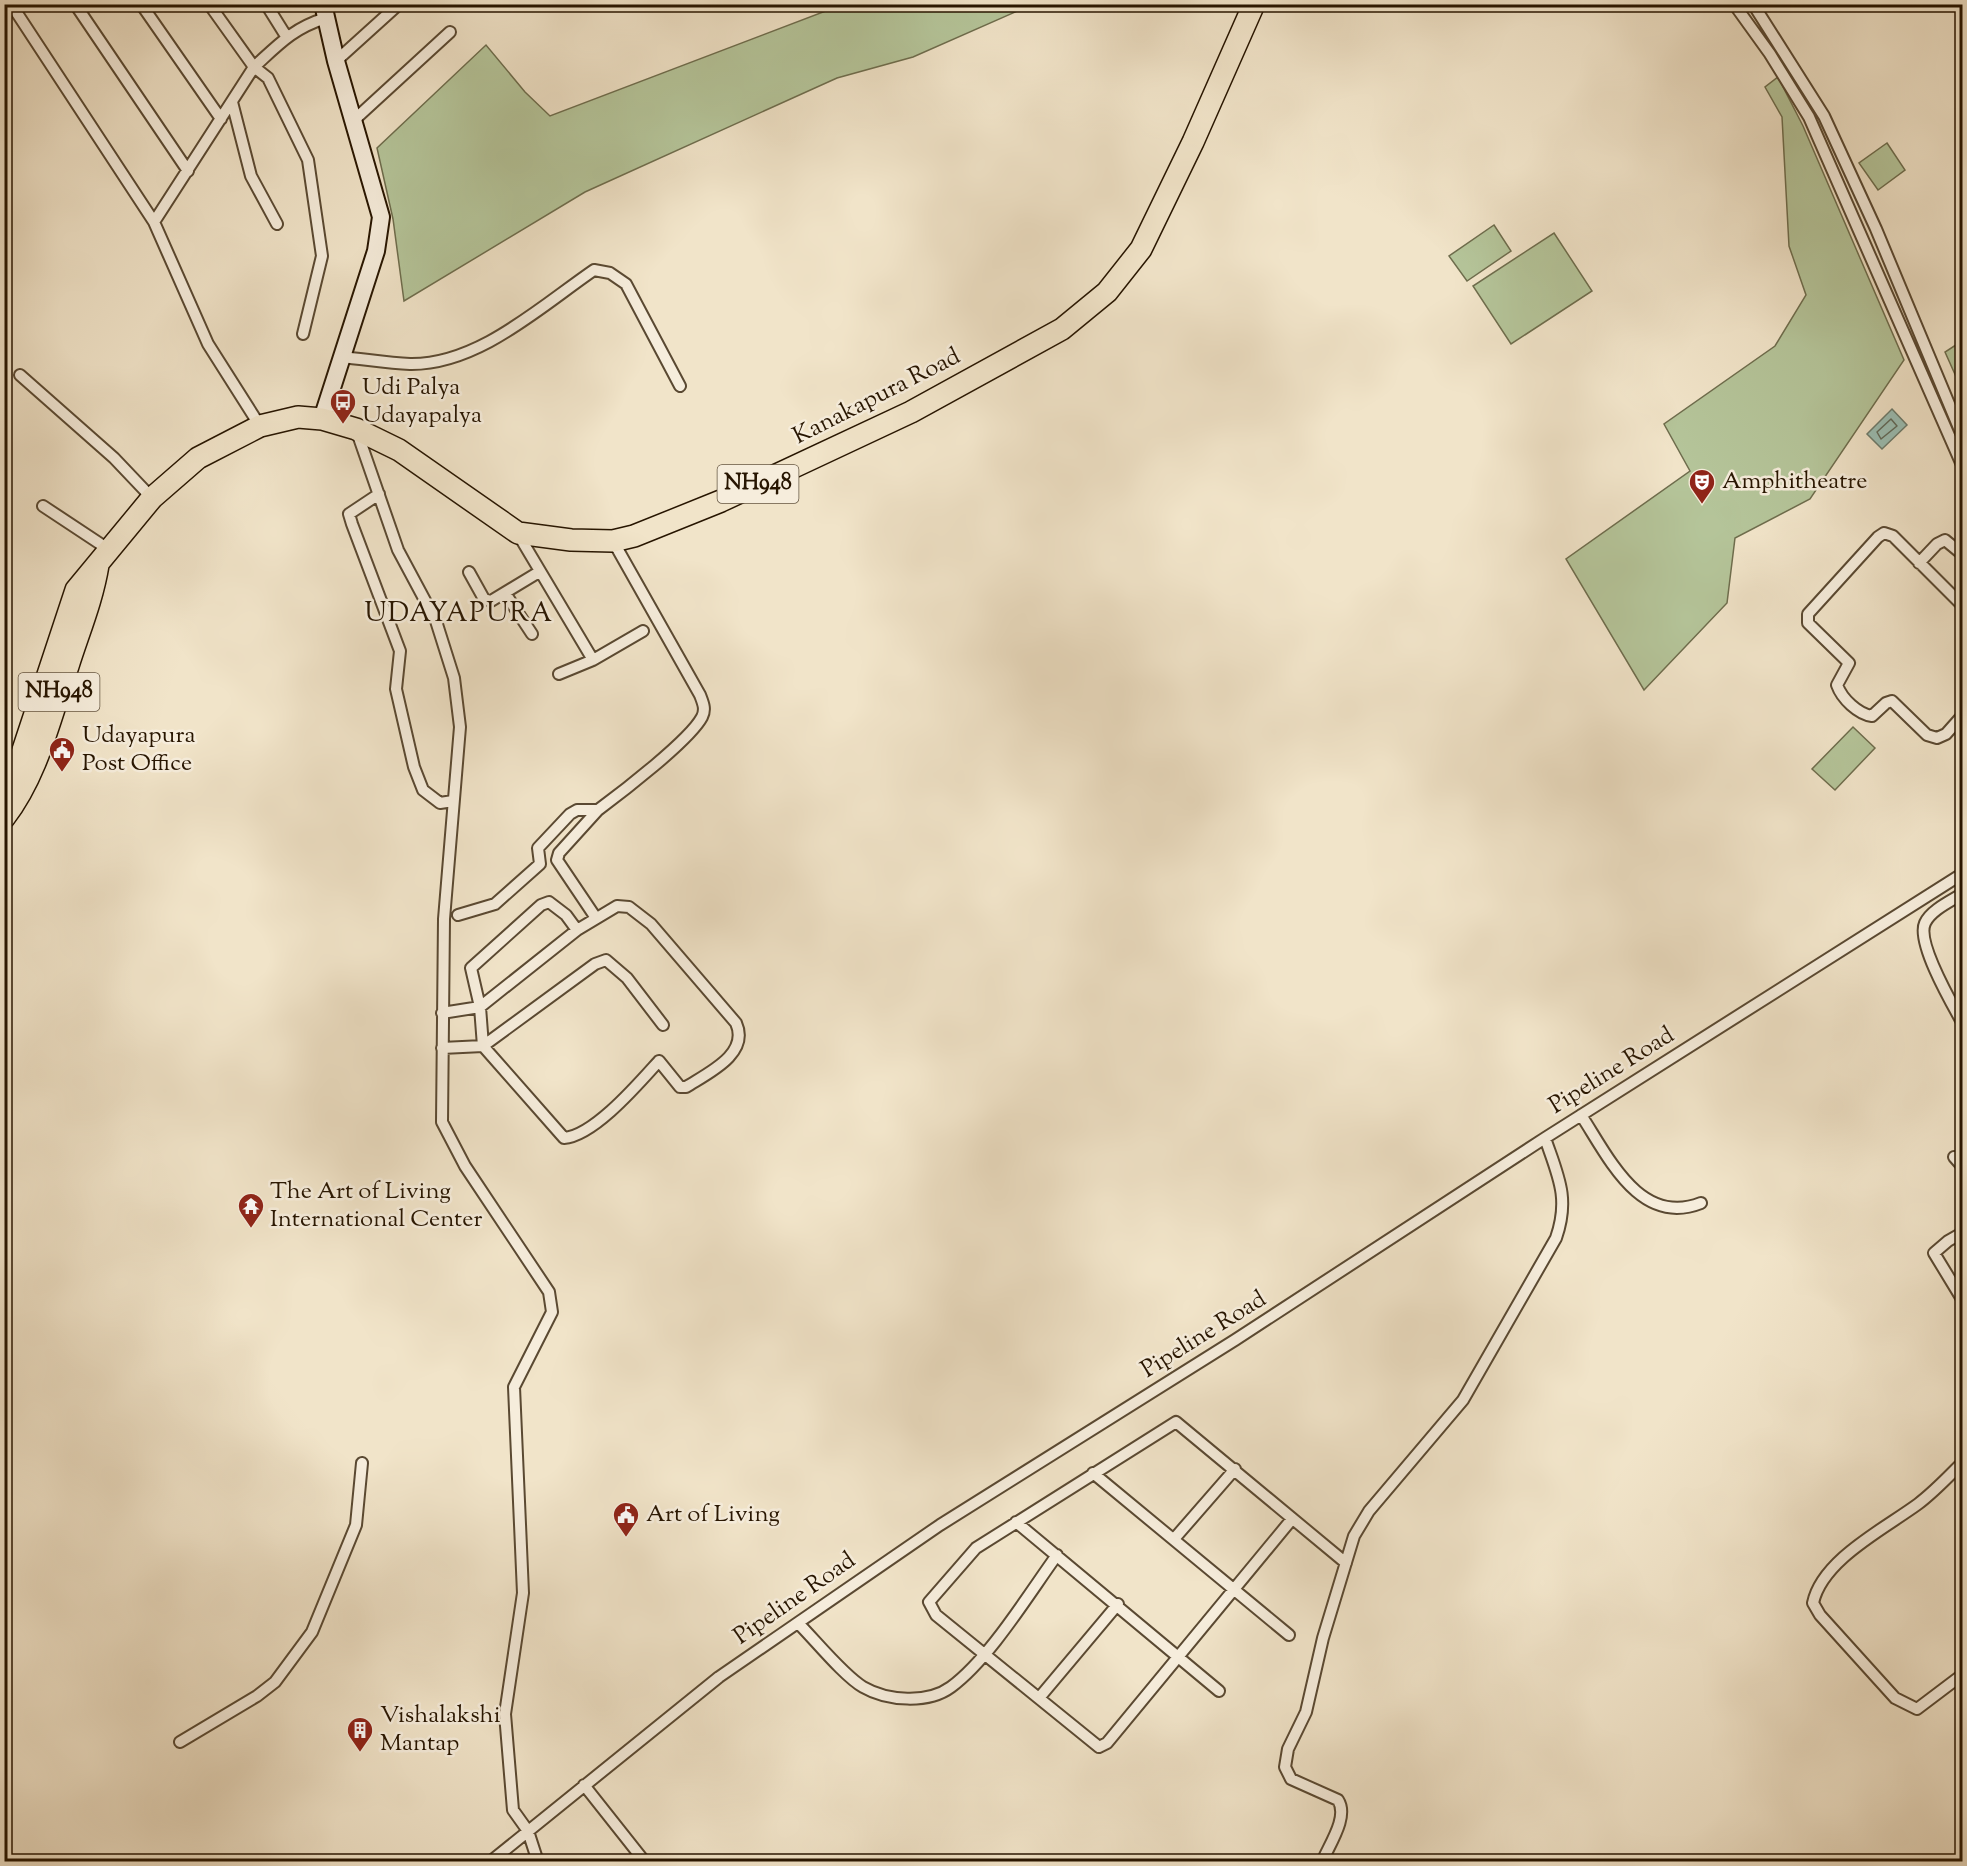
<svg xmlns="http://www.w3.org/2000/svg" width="1967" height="1866" font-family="'Sorts Mill Goudy',serif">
  <rect width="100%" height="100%" fill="#f1e4c9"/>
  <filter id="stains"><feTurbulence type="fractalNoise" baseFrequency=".00333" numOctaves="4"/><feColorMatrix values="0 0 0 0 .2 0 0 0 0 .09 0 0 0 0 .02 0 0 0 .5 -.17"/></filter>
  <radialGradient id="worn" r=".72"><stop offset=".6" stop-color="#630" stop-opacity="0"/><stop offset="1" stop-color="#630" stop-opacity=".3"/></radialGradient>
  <path fill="#b5c59a" stroke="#6e6d4d" stroke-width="1.5" d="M844,4L1031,5L913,57L837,78L585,192L404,301L393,219L377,148L486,45L525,92L550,116Z
    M1778,77L1803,126L1904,360L1810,499L1735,538L1727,603L1644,690L1566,559L1690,471L1664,424L1775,346L1806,295L1789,246L1782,117L1765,87Z
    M1887,143L1905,170L1878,190L1859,163Z
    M1494,225L1511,251L1467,281L1449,256Z
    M1554,233L1592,291L1511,344L1473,286Z
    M1962,341V390L1945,352Z
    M1853,727L1875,748L1835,790L1812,769Z"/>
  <path fill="#9bbfb4" stroke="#6d7b6c" stroke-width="1.5" d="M1892,409L1907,425L1882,449L1867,434Z"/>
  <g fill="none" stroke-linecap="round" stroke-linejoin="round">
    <path stroke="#616a5a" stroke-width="1.5" d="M1891,419L1897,426L1881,439L1877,432Z"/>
    <g stroke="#5a4932" stroke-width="14">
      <path id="street" d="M11,4L154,222L254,67L209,4
        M75,4L188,171
        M141,4L221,119
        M266,4L286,36
        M1734,4L1770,54L1809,117L1962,465
        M1753,4L1824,116L1876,229L1962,435
        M336,61L399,4
        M232,102L251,176L277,224
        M353,121L450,32
        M154,222L208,344L260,426
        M303,334L322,256L308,160L268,78L254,67C278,45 293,28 326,18
        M341,357C364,359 387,363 410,364C478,365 540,307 594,270L610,273L626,284L680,386
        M20,375L114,458L152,498
        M356,429L398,550L436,621L454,678L460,727L444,919L442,1122L465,1166L549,1292L552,1312L514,1387L523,1593L505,1714L513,1810L528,1831L538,1862
        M379,494L349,514L352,524L400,651L396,689L414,767L423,790L440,803L453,801
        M43,506L108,549
        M518,534L593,660
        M1919,563L1937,544L1945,540L1962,554
        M469,572L484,599L491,601L539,572
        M505,593L532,634
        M1962,605L1893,536L1884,533L1878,537L1808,614V623L1849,663L1837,685C1842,699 1858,714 1872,716L1886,703L1892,701L1927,735L1937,738L1946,734L1962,716
        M559,674L593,660L643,631
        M1962,894C1951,901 1931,910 1925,923C1916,942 1952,1004 1962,1022
        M458,915L495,904L540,864L538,848L570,814L577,810H598C621,793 690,740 702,717C706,709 703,703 700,695L613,541
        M596,918L557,860L559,853L598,810
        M442,1013L480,1007L577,930L617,906L629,907L651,924L736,1023C750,1054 708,1073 686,1087H680L659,1061C639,1083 594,1136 564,1138L483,1046L480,1007L471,968L541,905L549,902L566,915L577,930
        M442,1048L483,1046L595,964L606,960L627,978L663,1025
        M1581,1115C1609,1158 1640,1227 1701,1203
        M1954,1157L1962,1166
        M1962,1233L1948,1241L1934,1253L1962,1299
        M1962,1463C1948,1477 1934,1492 1918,1504C1884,1529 1822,1560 1813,1603L1820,1615L1895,1698L1917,1709L1962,1675
        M1093,1473L1289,1635
        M1292,1519L1107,1743L1099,1747L936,1615L929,1602L976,1548L1176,1422L1346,1563
        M1016,1522L1219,1691
        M1174,1539L1235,1469
        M798,1623C815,1640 844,1676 863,1687C887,1701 928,1704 951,1687C990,1658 1028,1595 1057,1555
        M1039,1698L1118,1604
        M180,1742L257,1696L275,1682L312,1632L356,1525L362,1463
        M584,1785L645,1862
        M490,1862L719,1677L940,1525L1235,1340L1545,1138L1962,874
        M1322,1862C1329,1845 1349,1817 1338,1800L1291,1779L1285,1767L1288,1749L1306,1712L1323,1638L1354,1536L1369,1511L1463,1400L1556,1238C1570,1198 1558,1176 1545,1138"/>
    </g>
    <g stroke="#271500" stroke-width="20">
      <path id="secondary" d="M322,419L376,251L381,217L336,61L323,4"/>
    </g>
    <g stroke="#271500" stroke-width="24">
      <path id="highway" d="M4,790L22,753L76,590L152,498L198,458L260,426L298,417L322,419L356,429L399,450L518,533L571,540L613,541L634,536L721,501L911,412L1062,329L1107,292L1141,249L1193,142L1254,4
        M4,818C38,774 50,717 68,666C79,631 92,601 98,565"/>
    </g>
    <use href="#street" stroke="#f6eddc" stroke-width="10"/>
    <use href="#secondary" stroke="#f6eddc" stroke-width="16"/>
    <use href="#highway" stroke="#f1e4c9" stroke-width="21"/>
  </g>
  <defs>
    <g id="bus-pin" transform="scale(1.35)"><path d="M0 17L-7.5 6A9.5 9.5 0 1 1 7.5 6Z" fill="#8f2418" stroke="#f6eddc"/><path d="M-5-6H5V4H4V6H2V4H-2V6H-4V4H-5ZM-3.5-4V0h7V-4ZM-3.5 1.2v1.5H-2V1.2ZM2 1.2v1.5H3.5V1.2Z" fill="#fff"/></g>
    <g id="theatre-pin" transform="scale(1.35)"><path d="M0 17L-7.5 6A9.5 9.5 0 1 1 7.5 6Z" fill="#8f2418" stroke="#f6eddc"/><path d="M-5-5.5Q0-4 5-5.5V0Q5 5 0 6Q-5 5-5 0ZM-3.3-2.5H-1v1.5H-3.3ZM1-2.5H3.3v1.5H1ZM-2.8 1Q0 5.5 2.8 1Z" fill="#fff"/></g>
    <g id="civic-pin" transform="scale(1.35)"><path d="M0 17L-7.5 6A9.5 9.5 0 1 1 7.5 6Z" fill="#8f2418" stroke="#f6eddc"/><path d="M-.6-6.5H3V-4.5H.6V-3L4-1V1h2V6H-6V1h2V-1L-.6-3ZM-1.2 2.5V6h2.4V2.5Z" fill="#fff"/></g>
    <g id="temple-pin" transform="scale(1.35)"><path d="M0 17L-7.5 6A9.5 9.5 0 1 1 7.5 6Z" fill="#8f2418" stroke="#f6eddc"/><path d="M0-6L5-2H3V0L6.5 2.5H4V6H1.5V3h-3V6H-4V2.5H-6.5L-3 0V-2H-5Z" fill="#fff"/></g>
    <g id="building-pin" transform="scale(1.35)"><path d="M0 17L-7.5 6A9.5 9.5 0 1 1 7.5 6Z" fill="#8f2418" stroke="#f6eddc"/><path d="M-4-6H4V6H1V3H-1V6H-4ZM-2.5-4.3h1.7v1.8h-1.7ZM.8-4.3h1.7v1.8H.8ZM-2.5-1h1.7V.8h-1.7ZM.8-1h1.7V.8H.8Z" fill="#fff"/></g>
  </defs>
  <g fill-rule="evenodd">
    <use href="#bus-pin" x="343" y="402"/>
    <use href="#theatre-pin" x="1702" y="482"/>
    <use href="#civic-pin" x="62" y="750"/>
    <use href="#temple-pin" x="251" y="1206"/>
    <use href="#civic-pin" x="626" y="1515"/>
    <use href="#building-pin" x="360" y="1730"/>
  </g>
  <g text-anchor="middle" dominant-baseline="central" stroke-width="5" stroke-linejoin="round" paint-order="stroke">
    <g fill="#f6eddc" stroke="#655642" stroke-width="1.5">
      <rect x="717.5" y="465" width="81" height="38" rx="4.5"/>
      <rect x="18.5" y="673" width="81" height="38" rx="4.5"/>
    </g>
    <g font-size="22" font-weight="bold" fill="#271500">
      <text x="758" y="484">NH948</text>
      <text x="59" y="692">NH948</text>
    </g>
    <g font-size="24" fill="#271500" stroke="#f6eddc" text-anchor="start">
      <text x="362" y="388">Udi Palya<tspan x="362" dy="28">Udayapalya</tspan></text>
      <text x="1722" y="482">Amphitheatre</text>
      <text x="82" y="736">Udayapura<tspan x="82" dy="28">Post Office</tspan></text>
      <text x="270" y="1192">The Art of Living<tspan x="270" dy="28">International Center</tspan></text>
      <text x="646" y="1515">Art of Living</text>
      <text x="380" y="1716">Vishalakshi<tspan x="380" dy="28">Mantap</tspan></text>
    </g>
    <g font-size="24" fill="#271500" stroke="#f6eddc">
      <text transform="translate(877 397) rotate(-27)">Kanakapura Road</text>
      <text transform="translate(1612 1071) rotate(-32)">Pipeline Road</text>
      <text transform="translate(1204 1335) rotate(-32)">Pipeline Road</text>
      <text transform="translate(795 1599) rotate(-35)">Pipeline Road</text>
    </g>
    <g font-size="27" letter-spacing="1.5" fill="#271500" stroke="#f6eddc">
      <text x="459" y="614">UDAYAPURA</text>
    </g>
  </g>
  <rect width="1967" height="1866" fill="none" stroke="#f1e4c9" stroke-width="24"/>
  <rect x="6" y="6" width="1955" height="1854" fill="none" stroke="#271500" stroke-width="3"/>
  <rect x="12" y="12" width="1943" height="1842" fill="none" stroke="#271500" stroke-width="1.5"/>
  <rect width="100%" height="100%" filter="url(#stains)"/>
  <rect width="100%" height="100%" fill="url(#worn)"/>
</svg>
